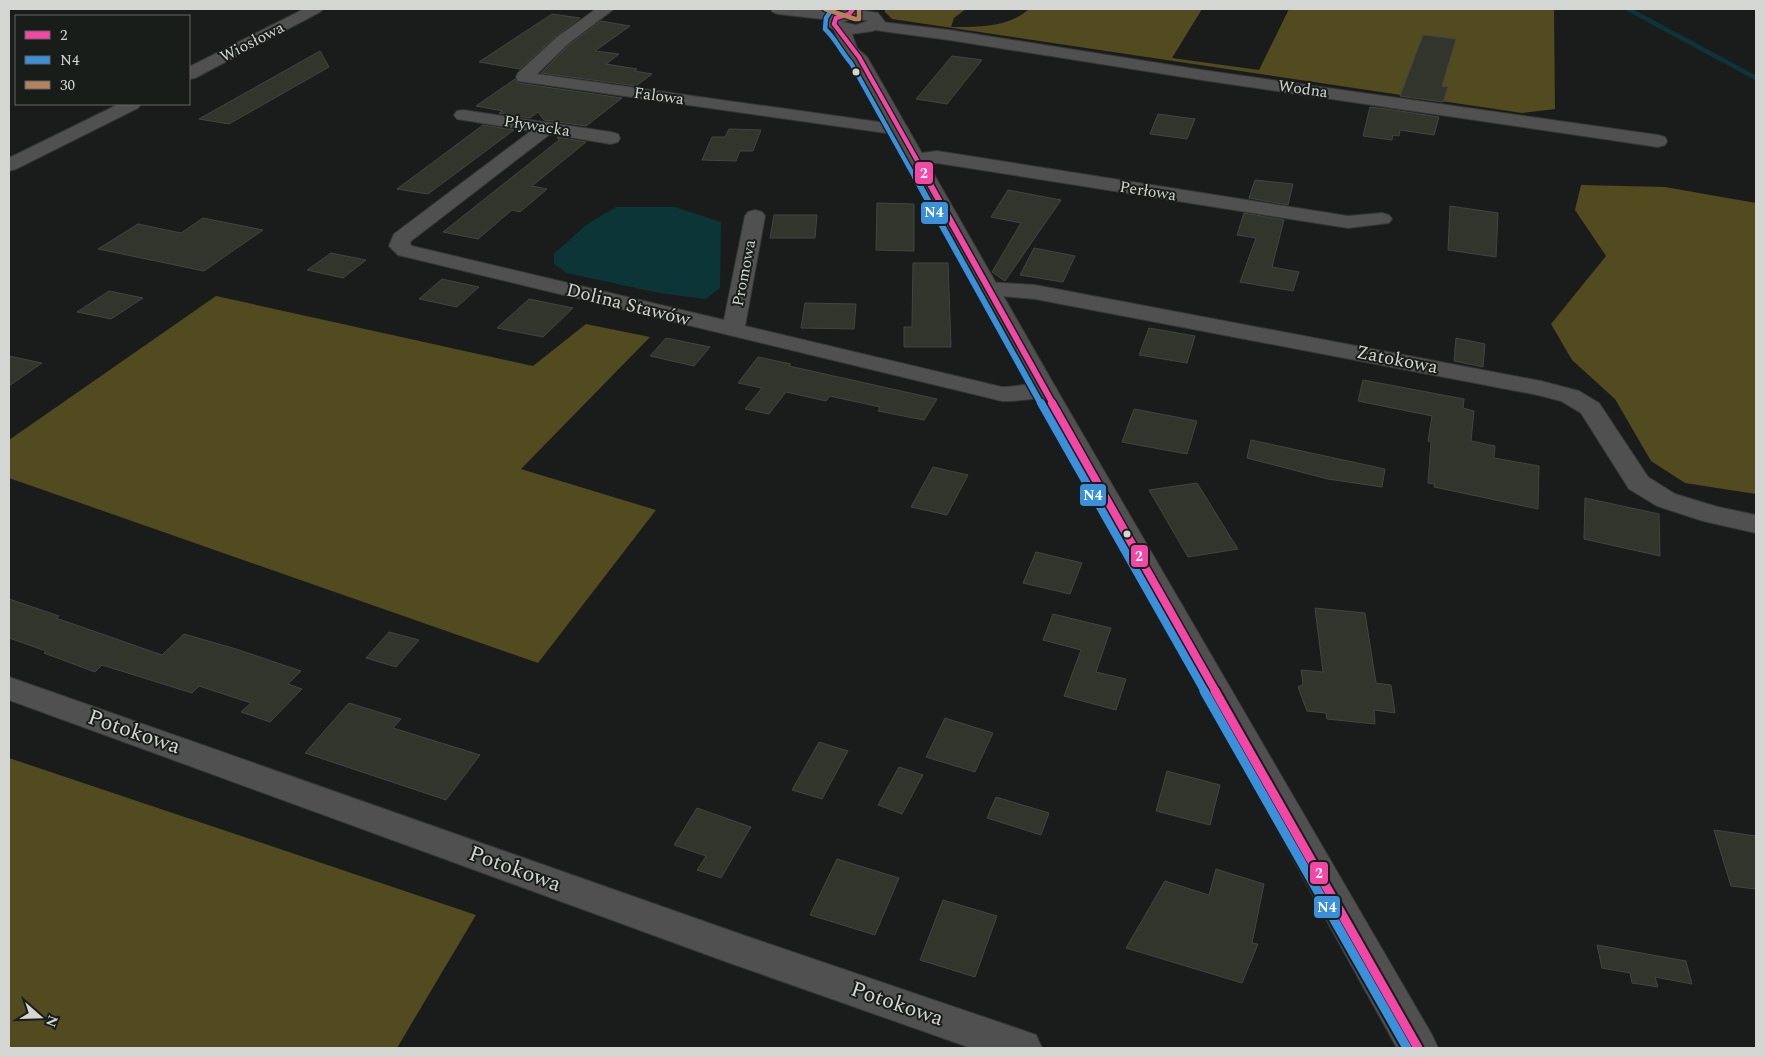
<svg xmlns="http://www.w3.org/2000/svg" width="1765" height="1057" font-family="Spectral,serif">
  <rect width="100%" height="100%" fill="#1a1c1b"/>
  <path fill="#514b1f" d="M885,9H966L954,18L951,27C977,27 1008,28 1029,9H1202L1172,58L1259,70L1289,9H1554L1555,109L1522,113L892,19L885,12Z
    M1581,185L1665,187L1756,203V494L1685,483L1651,461L1615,399L1572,360L1551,324L1606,256L1575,210Z
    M216,296L533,366L586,324L650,337L521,469L656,510L538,663L9,478V440Z
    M9,758L476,915L397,1048H9Z"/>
  <path fill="#0c3538" d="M616,207H675L721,222L720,288L706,299L659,293L567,273L554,264V254L586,225Z"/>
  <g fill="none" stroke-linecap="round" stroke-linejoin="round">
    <path stroke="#0c3538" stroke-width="4.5" d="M1628,9L1756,78"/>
  </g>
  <path fill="#32352c" stroke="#434443" d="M552,14L580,18L556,36L520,69L479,62Z
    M601,21L630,26L595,51L619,54L606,64L637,69L634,71L652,74L636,86L541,73L570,44Z
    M1423,35L1456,39L1442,86L1448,87L1443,102L1400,96Z
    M320,51L329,67L229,124L199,119Z
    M952,56L982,60L947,104L916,99Z
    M515,79L518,83L622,98L586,126L544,120L538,112L530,118L499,113L503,111L476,106Z
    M1370,107L1394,110L1439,117L1434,135L1400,130L1399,136L1393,135L1392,140L1363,136Z
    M1158,114L1195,119L1187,139L1150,134Z
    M483,125L514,130L428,194L397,189Z
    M729,129L761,130L753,151H740L736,161L702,160L712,137H725Z
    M557,137L586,142L532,186L547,189L520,212L512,210L478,239L443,232L559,140Z
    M1255,180L1293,184L1288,205L1249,198Z
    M1008,190L1061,200L1005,281L992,272L1021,223L991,217Z
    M877,203L914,204V251L876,250Z
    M1450,206L1498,213L1496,257L1448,250Z
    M1244,213L1284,220L1272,267L1299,272L1293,291L1240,282L1256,238L1237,235Z
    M774,215H817L815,238H770Z
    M203,218L263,230L204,271L98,249L138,224L181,233Z
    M1034,248L1075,256L1063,282L1020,275Z
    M331,253L366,260L343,278L307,270Z
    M913,263H948L951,347H904V327H912Z
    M442,279L479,287L457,307L419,299Z
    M109,291L143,298L111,319L77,312Z
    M529,299L573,308L543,337L497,328Z
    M805,303L856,304L854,329L801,328Z
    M1149,328L1195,336L1187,363L1139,355Z
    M666,338L710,347L694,366L650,356Z
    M1456,338L1485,344L1483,367L1454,361Z
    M9,356L42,363L9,386Z
    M758,357L791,364L789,366L937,399L924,420L878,411L880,407L830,396L826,401L786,392L769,414L745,409L762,388L738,383Z
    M1363,380L1464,399L1463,408L1474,411L1471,441L1495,446L1494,458L1539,466L1538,509L1434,487L1435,484L1428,483L1431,442L1428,441L1432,416L1358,401Z
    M1134,409L1197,421L1187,454L1122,442Z
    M1251,440L1385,469L1382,487L1328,479L1247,458Z
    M933,467L968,475L947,515L911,507Z
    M1197,483L1238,549L1188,557L1149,490Z
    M1585,498L1659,514L1660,556L1584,539Z
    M1036,552L1082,563L1070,594L1023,583Z
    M9,599L59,616L56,618L162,655L184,634L236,649L301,671L288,684L302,689L270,722L241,712L251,703L199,686L192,693L102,665L95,672L44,653L46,651L9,638Z
    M1315,608L1365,613L1376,683L1391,685L1395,713L1374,710L1375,724L1327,719L1326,713L1307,711L1298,687L1303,684L1301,670L1323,672Z
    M1053,614L1111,628L1096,672L1126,679L1116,710L1064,696L1081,650L1043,640Z
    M389,632L419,640L396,667L366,658Z
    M349,703L401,719L393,728L480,755L446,800L305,753Z
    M945,718L993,733L975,772L926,757Z
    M819,742L848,751L822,799L792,790Z
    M899,767L923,775L902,814L878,805Z
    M1167,771L1220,785L1210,825L1156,811Z
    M996,797L1049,813L1041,835L987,818Z
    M697,808L751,827L721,878L697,870L706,856L674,845Z
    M1714,830L1756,836V889L1731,886Z
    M837,859L899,878L875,935L810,915Z
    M1216,869L1264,884L1252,943L1258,944L1242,983L1126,948L1165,881L1209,895Z
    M943,900L997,916L975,977L920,960Z
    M1597,945L1686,961L1692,984L1655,977L1658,987L1632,983L1630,973L1602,968Z"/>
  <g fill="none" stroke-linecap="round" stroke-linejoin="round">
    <g stroke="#363836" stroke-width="2">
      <path id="street" d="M304,9H323L320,12L195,78L189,79V67Z
        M596,9H614L569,43L537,74L900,125L906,126L909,130L906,134L900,135L518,81L516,77L518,73L557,37Z
        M770,9C794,7 822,7 846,13L848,16L846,19L840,21L778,14L773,12Z
        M873,21L949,30L1202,70L1658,135L1665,137L1667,141L1665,145L1658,147L1202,80L949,40L867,29L865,26L867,23Z
        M119,104H141L138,108L16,169L9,171V158Z
        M463,110L611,132L618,134L620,138L618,142L611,144L550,134L411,241L410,244L412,246L724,320L745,216L748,212L755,210L762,212L765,216L745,326L1002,387C1019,387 1038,381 1054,385L1057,390L1054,395C1036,399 1020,401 1002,401L398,255L389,246L394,234L531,131L457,119L454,115L457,111Z
        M937,151L1348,216L1382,213L1389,215L1392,219L1389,223L1348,228L937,163L915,165L908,163L906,159L908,155Z
        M988,282L1035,285L1541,381L1579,391L1599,403L1648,477L1675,494L1718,507L1756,515V533L1703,521L1657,506L1629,489L1581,413L1561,401L1538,395L1035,299L980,294L977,289L980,284Z
        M9,677L740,934L1022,1030L1036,1035L1042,1048H971L727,962L9,700Z"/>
    </g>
    <g stroke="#363836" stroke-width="2">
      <path id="secondary" d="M853,9L878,13L885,22L873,31L852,34L857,48L867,57L1057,390L1432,1035L1438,1048H1397L852,60L844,54L834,30L826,24L828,16L837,12ZM856,18L868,21L856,25L842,22Z"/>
    </g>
    <use href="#street" fill="#4f504f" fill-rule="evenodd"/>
    <use href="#secondary" fill="#4f504f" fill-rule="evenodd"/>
    <g stroke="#191d1a" stroke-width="7">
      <path id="bus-1-far3" d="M853,9L849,14L836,18L834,24L859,57L927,178"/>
    </g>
    <g stroke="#191d1a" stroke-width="9">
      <path id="bus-1-far2" d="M926,177L1053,404"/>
    </g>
    <g stroke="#191d1a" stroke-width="11">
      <path id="bus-1-far1" d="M1052,403L1216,692"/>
    </g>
    <g stroke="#191d1a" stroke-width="13">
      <path id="bus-1" d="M1215,691L1418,1048"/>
    </g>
    <g stroke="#191d1a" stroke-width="7">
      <path id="bus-2-far3" d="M832,9L826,18L825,29C836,39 841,52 851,63L915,178"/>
    </g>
    <g stroke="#191d1a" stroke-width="9">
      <path id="bus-2-far2" d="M915,177L1041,404"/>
    </g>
    <g stroke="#191d1a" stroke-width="11">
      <path id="bus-2-far1" d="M1041,403L1205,692"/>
    </g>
    <g stroke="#191d1a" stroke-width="13">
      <path id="bus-2" d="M1204,691L1407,1048"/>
    </g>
    <g stroke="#191d1a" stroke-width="7">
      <path id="bus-3" d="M825,9L855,19H859V9"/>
    </g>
    <use href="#bus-1-far3" stroke="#f346a5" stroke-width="4.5"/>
    <use href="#bus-1-far2" stroke="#f346a5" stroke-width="6"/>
    <use href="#bus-1-far1" stroke="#f346a5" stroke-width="8"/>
    <use href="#bus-1" stroke="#f346a5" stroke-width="9"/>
    <use href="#bus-2-far3" stroke="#3a90db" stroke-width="4.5"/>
    <use href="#bus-2-far2" stroke="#3a90db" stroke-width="6"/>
    <use href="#bus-2-far1" stroke="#3a90db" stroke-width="8"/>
    <use href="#bus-2" stroke="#3a90db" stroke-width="9"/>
    <use href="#bus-3" stroke="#b6815c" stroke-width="4.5"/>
  </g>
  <g fill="#d3d6d3" stroke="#191d1a" stroke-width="2">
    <circle cx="856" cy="72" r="4.5"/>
    <circle cx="1127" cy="534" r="4.5"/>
  </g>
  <g text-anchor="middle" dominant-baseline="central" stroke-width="4" stroke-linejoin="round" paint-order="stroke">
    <g font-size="16" fill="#d3d6d3" stroke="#191d1a">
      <text transform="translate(252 42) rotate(-27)">Wiosłowa</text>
      <text transform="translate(1303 89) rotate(8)">Wodna</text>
      <text transform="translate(659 96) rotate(8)">Falowa</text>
      <text transform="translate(537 126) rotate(9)">Pływacka</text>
      <text transform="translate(1148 191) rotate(9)">Perłowa</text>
      <text transform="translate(744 273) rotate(-79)">Promowa</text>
    </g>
    <g font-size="19" fill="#d3d6d3" stroke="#191d1a">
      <text transform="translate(628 305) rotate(14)">Dolina Stawów</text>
      <text transform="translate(1397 360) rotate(11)">Zatokowa</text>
    </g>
    <g font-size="22" fill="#d3d6d3" stroke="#191d1a">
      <text transform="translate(134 732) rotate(19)">Potokowa</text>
      <text transform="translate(515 869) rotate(20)">Potokowa</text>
      <text transform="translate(897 1004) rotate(19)">Potokowa</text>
    </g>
  </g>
  <g stroke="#191d1a" stroke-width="2">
    <rect x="914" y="161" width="20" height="24" rx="5" fill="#f346a5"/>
    <rect x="920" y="201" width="29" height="24" rx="5" fill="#3a90db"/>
    <rect x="1079" y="483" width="28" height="24" rx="5" fill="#3a90db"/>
    <rect x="1130" y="544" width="19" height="24" rx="5" fill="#f346a5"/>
    <rect x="1309" y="861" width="20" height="24" rx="5" fill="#f346a5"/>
    <rect x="1313" y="895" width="28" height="24" rx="5" fill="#3a90db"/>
  </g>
  <g font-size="14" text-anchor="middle" font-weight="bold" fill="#fff">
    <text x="924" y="178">2</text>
    <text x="934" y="217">N4</text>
    <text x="1093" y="500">N4</text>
    <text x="1139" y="561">2</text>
    <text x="1319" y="878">2</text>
    <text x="1327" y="912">N4</text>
  </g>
  <rect width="1765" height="1057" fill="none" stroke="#d3d6d3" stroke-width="20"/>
  <rect x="15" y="15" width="175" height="90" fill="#191d1a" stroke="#636764"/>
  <rect x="25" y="31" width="25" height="8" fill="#f346a5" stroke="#636764"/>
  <text x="60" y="40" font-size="15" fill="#d3d6d3">2</text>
  <rect x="25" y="56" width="25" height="8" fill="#3a90db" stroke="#636764"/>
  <text x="60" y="65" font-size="15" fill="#d3d6d3">N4</text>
  <rect x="25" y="81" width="25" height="8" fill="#b6815c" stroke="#636764"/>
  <text x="60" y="90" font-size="15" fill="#d3d6d3">30</text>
  <g transform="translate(40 1017) rotate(110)" stroke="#191d1a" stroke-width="4" paint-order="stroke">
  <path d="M0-4L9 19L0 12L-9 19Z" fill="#d3d6d3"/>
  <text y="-8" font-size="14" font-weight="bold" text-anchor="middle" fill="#d3d6d3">N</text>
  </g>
</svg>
